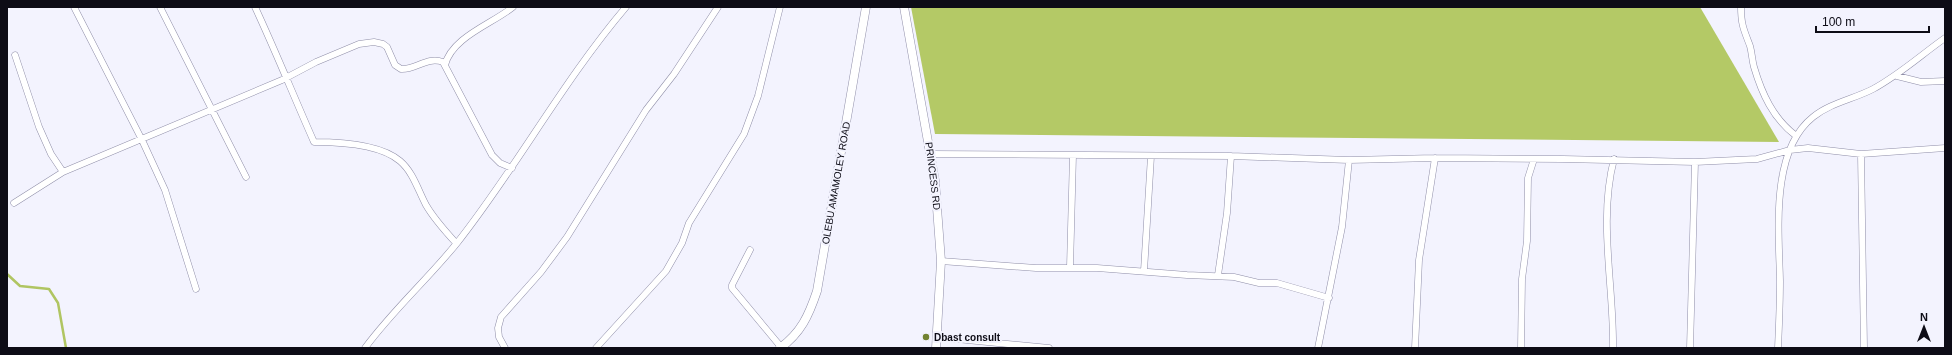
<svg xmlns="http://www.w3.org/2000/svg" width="1952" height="355" font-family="Arial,sans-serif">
  <rect width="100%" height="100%" fill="#f3f3fe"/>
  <path fill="#b4c966" d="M911,7H1700L1779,142L935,134Z"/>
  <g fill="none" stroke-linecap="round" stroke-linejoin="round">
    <path stroke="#b0c562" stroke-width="2.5" d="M7,274L20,286L49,289L58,303L66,348"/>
    <g stroke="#8f8ea8" stroke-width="7">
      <path id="street" d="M74,7L142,140L165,190L196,289
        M160,7L246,177
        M255,7C276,52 294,97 314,142C340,142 380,144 400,161C413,172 418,190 426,205C434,219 445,231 456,243
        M1741,7C1741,25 1744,30 1750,46C1752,53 1752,60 1754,67C1762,94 1773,118 1795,135
        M15,55L39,127L51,154L63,172
        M445,65C452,37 492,24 513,7
        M1897,76L1921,82L1945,81
        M931,154L1231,156L1349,160L1435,158L1563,159L1695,162L1757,159L1790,150L1808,148L1861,154L1945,148
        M1861,154L1864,348
        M14,203L63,172L282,80L316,62L359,44L374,42L383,44L387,47L395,65L401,69C416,70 427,56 443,62L492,155L500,163L512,168
        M750,250L732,285V288L781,347
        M941,261L1036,268H1097L1187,275L1234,277L1259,283H1277L1329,298
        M1070,267L1073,155
        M1144,271L1151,156
        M1218,275L1227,213L1231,156
        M936,337L1049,348
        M365,348C393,310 428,279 457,243C517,167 563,81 626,7
        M505,348L499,337L498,328L501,317L541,272L567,237L646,110L674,74L718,7
        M596,348L666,271L682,243L689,223L744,134L758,96L780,7
        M1318,348L1342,227L1349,160
        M1415,348L1419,260L1435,158
        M1521,348L1522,279L1527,241L1528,178L1534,159
        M1613,348C1614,286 1598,221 1614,159
        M1690,348L1695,162
        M1778,348C1779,326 1780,303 1780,281C1779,232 1770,151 1813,117C1830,103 1854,99 1873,89C1899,75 1921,55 1945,38"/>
    </g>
    <g stroke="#8f8ea8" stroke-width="9">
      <path id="secondary" d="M904,7L935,181L941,261L936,348
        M780,348C801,333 809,315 817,291L866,7"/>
    </g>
    <use href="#street" stroke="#fff" stroke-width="6"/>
    <use href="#secondary" stroke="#fff" stroke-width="8"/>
  </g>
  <circle fill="#728231" stroke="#f3f3fe" stroke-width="1.5" cx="926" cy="337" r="4"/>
  <g text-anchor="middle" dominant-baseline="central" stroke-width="4" stroke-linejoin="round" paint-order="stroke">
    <g font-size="10" fill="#0d0c16" stroke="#f3f3fe">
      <text transform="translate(933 176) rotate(83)">PRINCESS RD</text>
      <text transform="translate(836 183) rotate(-80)">OLEBU AMAMOLEY ROAD</text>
    </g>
    <g font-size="10" font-weight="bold" fill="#0d0c16" stroke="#f3f3fe" text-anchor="start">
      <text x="934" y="337">Dbast consult</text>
    </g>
  </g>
  <rect width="1952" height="355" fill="none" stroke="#0d0c16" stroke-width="16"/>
  <g transform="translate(1924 327)" stroke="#f3f3fe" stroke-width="3" paint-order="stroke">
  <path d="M0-3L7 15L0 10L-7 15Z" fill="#0d0c16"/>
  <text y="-6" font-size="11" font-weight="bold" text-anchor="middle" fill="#0d0c16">N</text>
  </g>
  <path d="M1816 26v6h113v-6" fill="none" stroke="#0d0c16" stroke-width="2"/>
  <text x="1822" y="26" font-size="12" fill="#0d0c16" stroke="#f3f3fe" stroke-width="3" paint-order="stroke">100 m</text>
</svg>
